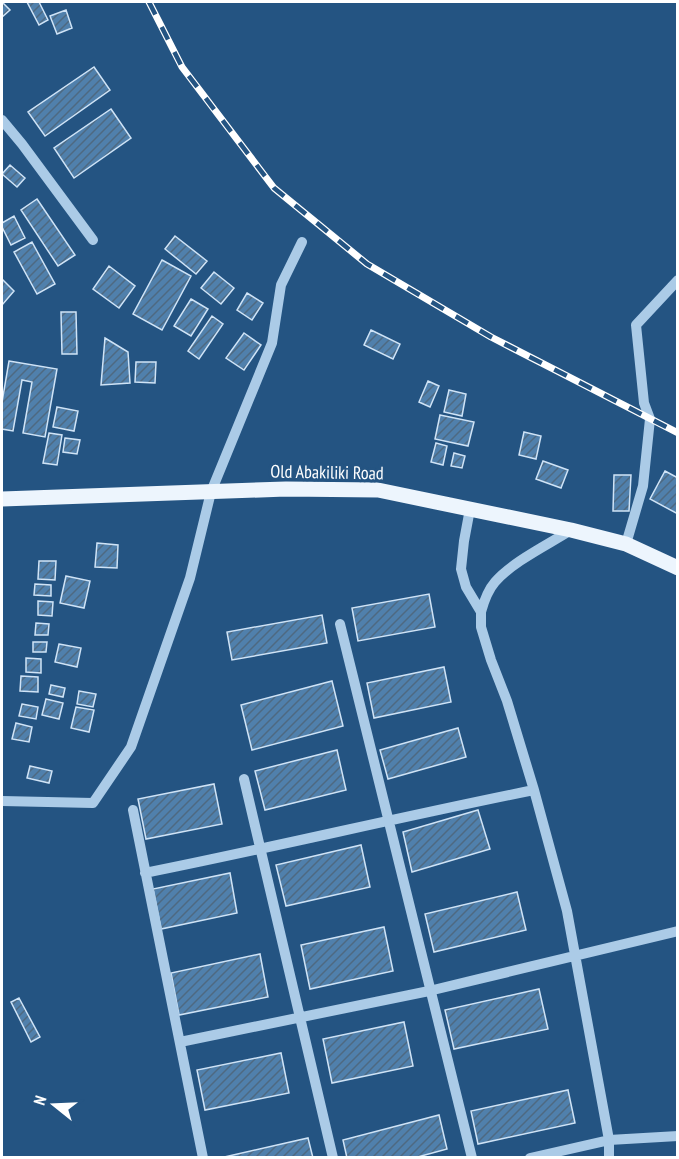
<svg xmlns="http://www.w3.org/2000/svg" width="679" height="1159" font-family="'PT Sans Narrow',sans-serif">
  <defs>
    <pattern id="building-hatch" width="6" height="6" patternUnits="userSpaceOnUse" patternTransform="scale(1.5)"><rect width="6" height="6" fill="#5080ac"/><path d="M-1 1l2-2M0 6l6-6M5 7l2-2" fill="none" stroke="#4e6981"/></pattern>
  </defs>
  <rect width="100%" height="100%" fill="#245482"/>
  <path fill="url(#building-hatch)" stroke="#cfe3f6" stroke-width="1.5" d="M2,2L10,10L2,17Z
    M27,2H39L48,20L39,25Z
    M66,10L72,28L57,34L50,16Z
    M94,67L110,90L45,136L28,112Z
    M111,109L131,138L74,178L54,148Z
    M10,165L25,178L17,187L2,174Z
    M37,199L75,255L58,266L21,210Z
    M14,216L25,238L11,245L2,227V223Z
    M175,236L207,261L196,274L165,249Z
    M32,242L55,284L37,294L14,252Z
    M162,260L191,276L162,330L133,314Z
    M109,266L135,286L119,308L93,289Z
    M214,272L234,288L221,304L201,288Z
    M2,279L14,291L2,305Z
    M247,293L263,303L252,320L237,310Z
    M191,299L208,309L191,336L174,326Z
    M61,312H76L77,354H62Z
    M212,316L223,324L199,359L188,351Z
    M371,330L400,344L393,359L364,345Z
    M244,333L261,345L244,370L226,358Z
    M105,338L128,352L130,383L101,385Z
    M9,361L57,369L45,437L23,433L32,382L22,380L13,431L2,429V402Z
    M136,362H156L155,383L135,382Z
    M428,381L439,386L430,407L419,402Z
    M449,390L466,394L462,416L444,412Z
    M57,407L78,411L74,431L53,427Z
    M440,415L474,422L468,446L435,439Z
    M524,432L541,436L536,459L519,455Z
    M49,433L62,435L57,465L43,463Z
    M65,438L80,440L77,454L63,452Z
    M436,443L447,446L443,465L431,462Z
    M454,453L465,456L462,468L451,466Z
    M543,461L568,470L561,488L536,479Z
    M665,471L678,478V514L650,499Z
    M614,475H631L629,511H613Z
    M97,543L118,545L117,568L95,567Z
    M39,561H56L55,580L38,579Z
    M66,576L90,581L84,608L60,603Z
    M35,584L51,585V596L34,595Z
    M429,594L435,627L358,641L352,608Z
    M38,601L53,602L52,616L38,615Z
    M322,615L327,643L232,660L227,632Z
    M36,623L49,624L48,635H35Z
    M33,642H47L46,652H33Z
    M59,644L81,648L77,667L55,662Z
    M26,658L41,659V673L26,672Z
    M444,667L451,702L374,718L367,683Z
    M21,676L38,677V692L20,691Z
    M332,681L343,726L252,750L241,705Z
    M51,685L65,688L63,697L49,694Z
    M79,691L96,694L93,707L77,704Z
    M46,699L63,703L59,719L42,715Z
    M22,704L38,707L36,719L19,716Z
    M76,707L94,710L89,732L71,728Z
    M16,723L32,727L29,742L12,739Z
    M458,728L466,757L388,779L380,750Z
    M337,750L346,790L265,810L255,771Z
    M30,766L52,771L49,783L27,778Z
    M214,784L222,824L146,839L138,799Z
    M478,810L490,849L412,872L403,832Z
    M361,845L370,887L286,906L276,865Z
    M230,873L237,913L161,929L153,889Z
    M517,892L526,930L434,952L425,914Z
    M384,927L393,971L310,989L301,945Z
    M260,954L268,997L179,1015L171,973Z
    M539,989L548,1029L454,1049L445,1010Z
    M19,998L40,1037L31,1042L11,1002Z
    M404,1022L413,1066L332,1083L323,1039Z
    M281,1053L289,1093L205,1110L197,1070Z
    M568,1090L575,1123L478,1144L471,1111Z
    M439,1115L447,1149L414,1158H347L343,1140Z
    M308,1138L313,1158H220Z"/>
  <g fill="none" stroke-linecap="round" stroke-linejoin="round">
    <path stroke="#abcbe7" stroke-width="10" d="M2,120L22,144L93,240
      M470,509L464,541L461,569L466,587L481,612V627L491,660L507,701L534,790L567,911L609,1140V1158
      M626,544L643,486L650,419L644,403L636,325L678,280
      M481,612C484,601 488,590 495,582C512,562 549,544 571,530
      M340,624L472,1158
      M244,779L333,1158
      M2,801L93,803L131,747L190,578L211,492L272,343L281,285L302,242
      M133,810L203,1158
      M145,873C275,847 404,816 534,790
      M180,1042L429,991L678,931
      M530,1158L609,1140L678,1136"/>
    <path stroke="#edf5fd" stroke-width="15" d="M2,499L286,489L378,490L571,530L626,544L678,568"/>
    <g stroke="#fff" stroke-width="7">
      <path id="rail" d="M149,2L182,67L274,188L367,264L491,337L678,433"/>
    </g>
    <use href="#rail" stroke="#245482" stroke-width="4.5" stroke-dasharray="14" stroke-linecap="butt"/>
  </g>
  <g text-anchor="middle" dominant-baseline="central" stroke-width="6" stroke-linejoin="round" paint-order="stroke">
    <g font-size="18" fill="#fff" stroke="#245482">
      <text transform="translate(327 472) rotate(1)">Old Abakiliki Road</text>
    </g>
  </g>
  <rect width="679" height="1159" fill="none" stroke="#ffffff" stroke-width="6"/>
  <g transform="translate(54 1105) rotate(288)" stroke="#245482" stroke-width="4.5" paint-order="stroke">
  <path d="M0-4.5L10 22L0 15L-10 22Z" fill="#ffffff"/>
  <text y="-9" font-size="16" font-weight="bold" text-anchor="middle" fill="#ffffff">N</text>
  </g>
</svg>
